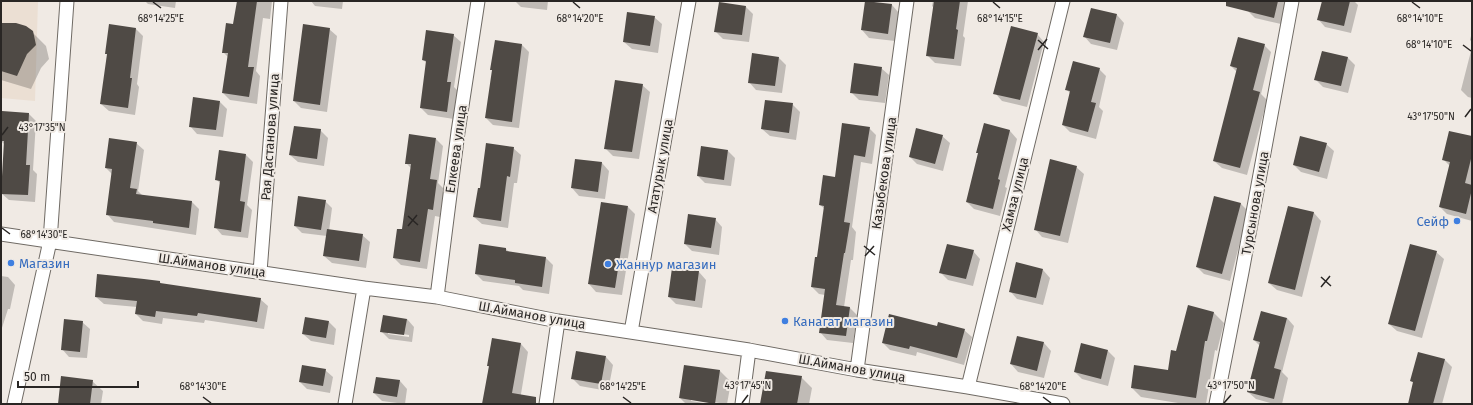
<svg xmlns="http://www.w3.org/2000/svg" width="1473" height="405" font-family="'Fira Sans',sans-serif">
  <rect width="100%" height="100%" fill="#f0eae4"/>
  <path fill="#ebdfd3" d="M1,1H38L35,101L1,98Z"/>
  <path fill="#0003" fill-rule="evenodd" d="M145,1H176L175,8L148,4Z
    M238,1H272L270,19L263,18L256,71L260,76L257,104L230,100L223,93L228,57L223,52L234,25Z
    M311,1H343L342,9L315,6Z
    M515,1H548L547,10L521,7Z
    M933,1H968L963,36L965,38L961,66L935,63L927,55L934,8L932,6Z
    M1250,1H1287L1281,24L1255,18L1248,11Z
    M1323,1H1354L1358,5L1351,33L1325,27L1318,19Z
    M866,2L892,5L899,13L895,41L869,38L862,30Z
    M746,7L753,14L749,42L723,39L715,31Z
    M1117,15L1124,23L1117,50L1091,44L1084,36Z
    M654,17L662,24L658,53L632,49L624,42Z
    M110,25L136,29L143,36L137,84L139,87L135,115L109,111L101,104L108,55L106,53Z
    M1,26L32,32L46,46L49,59L41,68L31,89L1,80Z
    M329,29L337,36L327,112L301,108L294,101Z
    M1472,32V42L1470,40Z
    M1037,34L1044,42L1027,107L1002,101L995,93Z
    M453,35L461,42L454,87L458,91L454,119L428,115L421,108L427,63L423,60Z
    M521,44L529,52L519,128L493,125L486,118L493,71Z
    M1264,45L1271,52L1261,94L1267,100L1247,175L1222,168L1214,161L1237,72L1231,66Z
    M1472,47V98L1468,97L1461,90Z
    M1322,52L1348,58L1355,65L1348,93L1323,87L1315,79Z
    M779,58L786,65L782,93L756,90L749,82Z
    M881,68L889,75L885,103L859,100L851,92Z
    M1099,69L1106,76L1099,107L1103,111L1096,139L1070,132L1063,125L1071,94L1067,90Z
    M642,85L650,92L639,159L613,156L605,148Z
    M220,102L227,109L223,137L197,134L190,126Z
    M792,104L800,112L796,140L770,136L762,129Z
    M3,112L29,114L36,121L33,170L37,174L35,202L9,200L1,193L5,145L1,141Z
    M984,125L1010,131L1017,139L1005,187L1007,188L1000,216L974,209L967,202L979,154L977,152Z
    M869,128L876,135L872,164L861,162L852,227L856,232L853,260H851L844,307L850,308L857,315L853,343L827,340L820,332L825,295L819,294L812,287L818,259L825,209L820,205L836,178Z
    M320,130L328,138L324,166L298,162L290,155Z
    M942,136L950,143L943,171L917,164L910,157Z
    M1472,137V221L1447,214L1440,207L1450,166L1443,159Z
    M436,139L443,146L438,183L444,189L440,217L435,216L427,269L401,265L394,258L403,231L412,169L406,163Z
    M136,143L144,150L138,191L143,196L192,202L199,209L196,235L114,222L107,214L112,174L106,168Z
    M1326,144L1334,151L1327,179L1301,172L1294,165Z
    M513,148L521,155L517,183H514L508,228L482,224L474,217L481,189Z
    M728,151L735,158L731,186L705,183L698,176Z
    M246,155L253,162L247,205L252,210L248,238L222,235L215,227L221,184L216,179Z
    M576,160L602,163L609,171L605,199L579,196L572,188Z
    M1076,167L1084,174L1068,243L1042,237L1035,229Z
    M1215,197L1241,204L1248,211L1230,281L1204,274L1197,267Z
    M325,201L332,208L329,231L362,235L370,242L366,268L332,263L324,256L327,236L302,233L295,226Z
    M628,207L635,214L622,295L596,292L589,284L593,256Z
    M1288,207L1314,213L1321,221L1302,297L1277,290L1269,283Z
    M715,219L722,227L719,255L692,251L685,244Z
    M506,249L510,253L546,258L553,265L549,294L523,290L519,286L483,281L476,274Z
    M973,251L980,259L973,286L948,280L940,272Z
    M1436,252L1444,259L1422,338L1397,331L1389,324Z
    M673,269L699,272L706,280L702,308L676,304L669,297Z
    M1043,270L1050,278L1043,305L1017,299L1010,291Z
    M1,276L8,277L15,285L10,309H8L1,331Z
    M160,282L162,285L260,299L268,306L264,329L205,320L204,323L163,318L162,324L143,321L136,314L137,307L104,304L96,297Z
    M1188,307L1214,313L1224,323L1217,351L1215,350L1206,404H1184L1141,397L1132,388L1169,371L1177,352Z
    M306,318L329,322L336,329L334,345L311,341L303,334Z
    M1287,318L1294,326L1282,372L1288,378L1282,404H1274L1256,399L1248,392L1260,346L1254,340Z
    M407,319L414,327L412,342L389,339L381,331ZM388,332L409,335V337L388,334Z
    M82,322L90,329L87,358L69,357L62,349Z
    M938,327L964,330L972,337L964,365L917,352L916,356L890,350L883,343Z
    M492,339L521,344L528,352L520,400L521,404H483L489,367L488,366Z
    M1044,343L1051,351L1044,378L1018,372L1011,364Z
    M1108,351L1115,358L1108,386L1082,379L1075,372Z
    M606,357L613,365L608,391L580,386L573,379Z
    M1444,359L1452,367L1442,404H1409L1414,383L1411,381Z
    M685,366L720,371L731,382L727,404L691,399V401L710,404H686L680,398Z
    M325,370L333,377L330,393L307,389L300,382Z
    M801,377L812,388L809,404H762Z
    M92,381L103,391L101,404H59Z
    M400,381L407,389L405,404L382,401L374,393Z"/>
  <path fill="#4f4a45" d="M237,1H257L248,67H254L249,97L222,93L228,53H222L226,23L233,24Z
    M865,1L892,4L888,34L861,30Z
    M934,1H960L956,29L958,30L954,59L926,56Z
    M1226,1H1278L1274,18L1226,6Z
    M1322,1H1350L1344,26L1317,20Z
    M719,2L746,6L742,35L714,32Z
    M1091,8L1117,14L1110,43L1083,37Z
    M627,12L655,16L650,46L623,42Z
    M1,23H16L26,26L33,31L36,45L27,54L17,76L1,71Z
    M109,24L136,28L130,78H132L128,108L100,104L107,54H105Z
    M303,24L330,28L320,105L293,101Z
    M1011,26L1038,33L1020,100L993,94Z
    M426,30L454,34L447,82H451L447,112L420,108L426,61L422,60Z
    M1238,37L1265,44L1253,90L1260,92L1240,168L1213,161L1237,68L1230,66Z
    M495,40L522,44L512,122L485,118L492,70H490Z
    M1322,51L1348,57L1341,86L1314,80Z
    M752,53L779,57L775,86L748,83Z
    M1073,61L1100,68L1091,102L1096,103L1088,132L1062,125L1070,91L1065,90Z
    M854,63L882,67L878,96L850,93Z
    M615,80L643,84L632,152L604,149Z
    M193,97L220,101L216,130L189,127Z
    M765,100L793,103L789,133L761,129Z
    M2,111L29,113L26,165H30L28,195L1,194L4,141H1Z
    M842,123L870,127L865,157L854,155L844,222L850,223L845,253H844L836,305L850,307L846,336L819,333L825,289L811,287L815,257H817L824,206L819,205L823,175L835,177Z
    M984,123L1010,130L998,179L1000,180L993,209L966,202L978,153H976Z
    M294,126L321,129L317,159L289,155Z
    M916,128L943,135L935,164L909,157Z
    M1449,131L1472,136V155L1465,183L1472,185V189L1466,214L1439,207L1450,162L1442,160Z
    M409,134L436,138L430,179L437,180L433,210L428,209L420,262L393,258L397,229H402L411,164H405Z
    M1300,136L1327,143L1319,172L1293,165Z
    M109,138L137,142L130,188L137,189L136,194L192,201L189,228L153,223V221L106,215L112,169L105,168Z
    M486,143L514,147L510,177L507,176L501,221L473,217L478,188H480Z
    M701,146L728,150L724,180L697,176Z
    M219,150L246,154L240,201L245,202L241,232L214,228L220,181L215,180Z
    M575,159L602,162L598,192L571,188Z
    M1050,159L1077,166L1060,236L1034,230Z
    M298,196L326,200L321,230L294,226Z
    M1214,196L1241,203L1222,274L1196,267Z
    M601,202L628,206L615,288L588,284Z
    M1288,206L1314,212L1295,290L1268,283Z
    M688,214L716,218L711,248L684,244Z
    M327,229L363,234L359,261L323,256Z
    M479,244L506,248V251L546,257L542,287L515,283V280L475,274Z
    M947,244L974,250L966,279L939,273Z
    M1410,244L1437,251L1415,331L1388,324Z
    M1016,262L1043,269L1036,298L1009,292Z
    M672,268L699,271L695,301L668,297Z
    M97,274L144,279L160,281V283L261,298L257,322L198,313L197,316L156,311L155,317L135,314L137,301L95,297Z
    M1188,305L1214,312L1207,341H1205L1196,398L1131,388L1134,365L1168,370L1171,350L1176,351Z
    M1261,311L1287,318L1274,368L1281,370L1274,399L1247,392L1260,342L1253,340Z
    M889,314L937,326L938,322L965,329L957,358L910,346L909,349L882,343Z
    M383,315L407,319L404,335L380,332Z
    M305,317L329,321L326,338L302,334Z
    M64,319L83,321L80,352L61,350Z
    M1017,336L1044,342L1037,371L1010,364Z
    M492,338L521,343L512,393L536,397V404H482L489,366H487Z
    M1081,343L1108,350L1101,379L1074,372Z
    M576,351L606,356L601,384L571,379Z
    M1418,352L1445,359L1433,404H1408L1413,382L1410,381Z
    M302,365L326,369L323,386L299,382Z
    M684,365L720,370L715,404L679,398Z
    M766,371L802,376L797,404H760Z
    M61,376L93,380L90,404H58Z
    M376,377L400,380L397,397L373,393Z"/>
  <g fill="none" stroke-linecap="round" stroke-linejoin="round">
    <g stroke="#6f6a64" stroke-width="15">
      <path id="minor" d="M1,234L364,288L437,297L558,321L749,350L857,370L968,387L1063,404
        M260,272L281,1
        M437,297L458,132L478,1
        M631,332L689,1
        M857,370L907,1
        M968,387L1063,1
        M14,404L50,241L67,1
        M345,404L364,288
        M546,404L558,321
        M742,404L749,350
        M1216,404L1242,272L1292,1"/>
    </g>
    <use href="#minor" stroke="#fff" stroke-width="13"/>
  </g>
  <path fill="none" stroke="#292624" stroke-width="1.5" d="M153,2L161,8M573,2L580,8M993,2L1000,8M1412,2L1420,8M1038,40L1048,49M1463,45L1471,51M1038,50L1047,39M1465,117L1471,109M2,135L8,127M408,216L418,225M408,226L417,215M2,228L10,234M864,246L875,255M865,256L874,246M1321,277L1331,286M1321,287L1330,276M203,397L211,403M623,397L631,403M1043,397L1051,403M742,403L748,395M1224,403L1231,395"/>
  <g fill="#3f7fe0" stroke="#f0eae4" stroke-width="1.5">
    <circle cx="1457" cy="221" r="4"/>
    <circle cx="11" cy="263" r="4"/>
    <circle cx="608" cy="264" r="4"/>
    <circle cx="785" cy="321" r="4"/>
  </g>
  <g text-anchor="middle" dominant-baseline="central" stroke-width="4" stroke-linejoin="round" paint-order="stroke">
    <g font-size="13" fill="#292624" stroke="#f0eae4">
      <text transform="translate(270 137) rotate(-86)">Рая Дастанова улица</text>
      <text transform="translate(456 149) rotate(-82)">Елкеева улица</text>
      <text transform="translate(660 166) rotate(-80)">Ататурык улица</text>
      <text transform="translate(884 173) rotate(-82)">Казыбекова улица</text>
      <text transform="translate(1015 194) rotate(-76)">Хамза улица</text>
      <text transform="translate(1255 203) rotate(-80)">Турсынова улица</text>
      <text transform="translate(212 265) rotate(8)">Ш.Айманов улица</text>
      <text transform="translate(532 315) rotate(10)">Ш.Айманов улица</text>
      <text transform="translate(852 368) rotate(10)">Ш.Айманов улица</text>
    </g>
    <g font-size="13" fill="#366cbe" stroke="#f0eae4" text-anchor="start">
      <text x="1449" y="221" text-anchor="end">Сейф</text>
      <text x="19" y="263">Магазин</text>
      <text x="616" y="264">Жаннур магазин</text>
      <text x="793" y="321">Канагат магазин</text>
    </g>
  </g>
  <g font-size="10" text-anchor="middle" fill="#292624" stroke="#f0eae4" stroke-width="4" stroke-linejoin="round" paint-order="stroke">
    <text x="1420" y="22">68°14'10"E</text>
    <text x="161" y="22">68°14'25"E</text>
    <text x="580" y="22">68°14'20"E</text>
    <text x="1000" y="22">68°14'15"E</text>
    <text x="1429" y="48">68°14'10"E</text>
    <text x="1431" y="120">43°17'50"N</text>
    <text x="42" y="131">43°17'35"N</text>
    <text x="44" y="238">68°14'30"E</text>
    <text x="748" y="389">43°17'45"N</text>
    <text x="1231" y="389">43°17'50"N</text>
    <text x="203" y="390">68°14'30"E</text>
    <text x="623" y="390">68°14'25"E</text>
    <text x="1043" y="390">68°14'20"E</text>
  </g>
  <rect width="1473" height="405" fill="none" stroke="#292624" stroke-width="4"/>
  <path d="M18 381v6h120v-6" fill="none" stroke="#292624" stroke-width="2"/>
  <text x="24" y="381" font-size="12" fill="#292624" stroke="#f0eae4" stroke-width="3" paint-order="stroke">50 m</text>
</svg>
